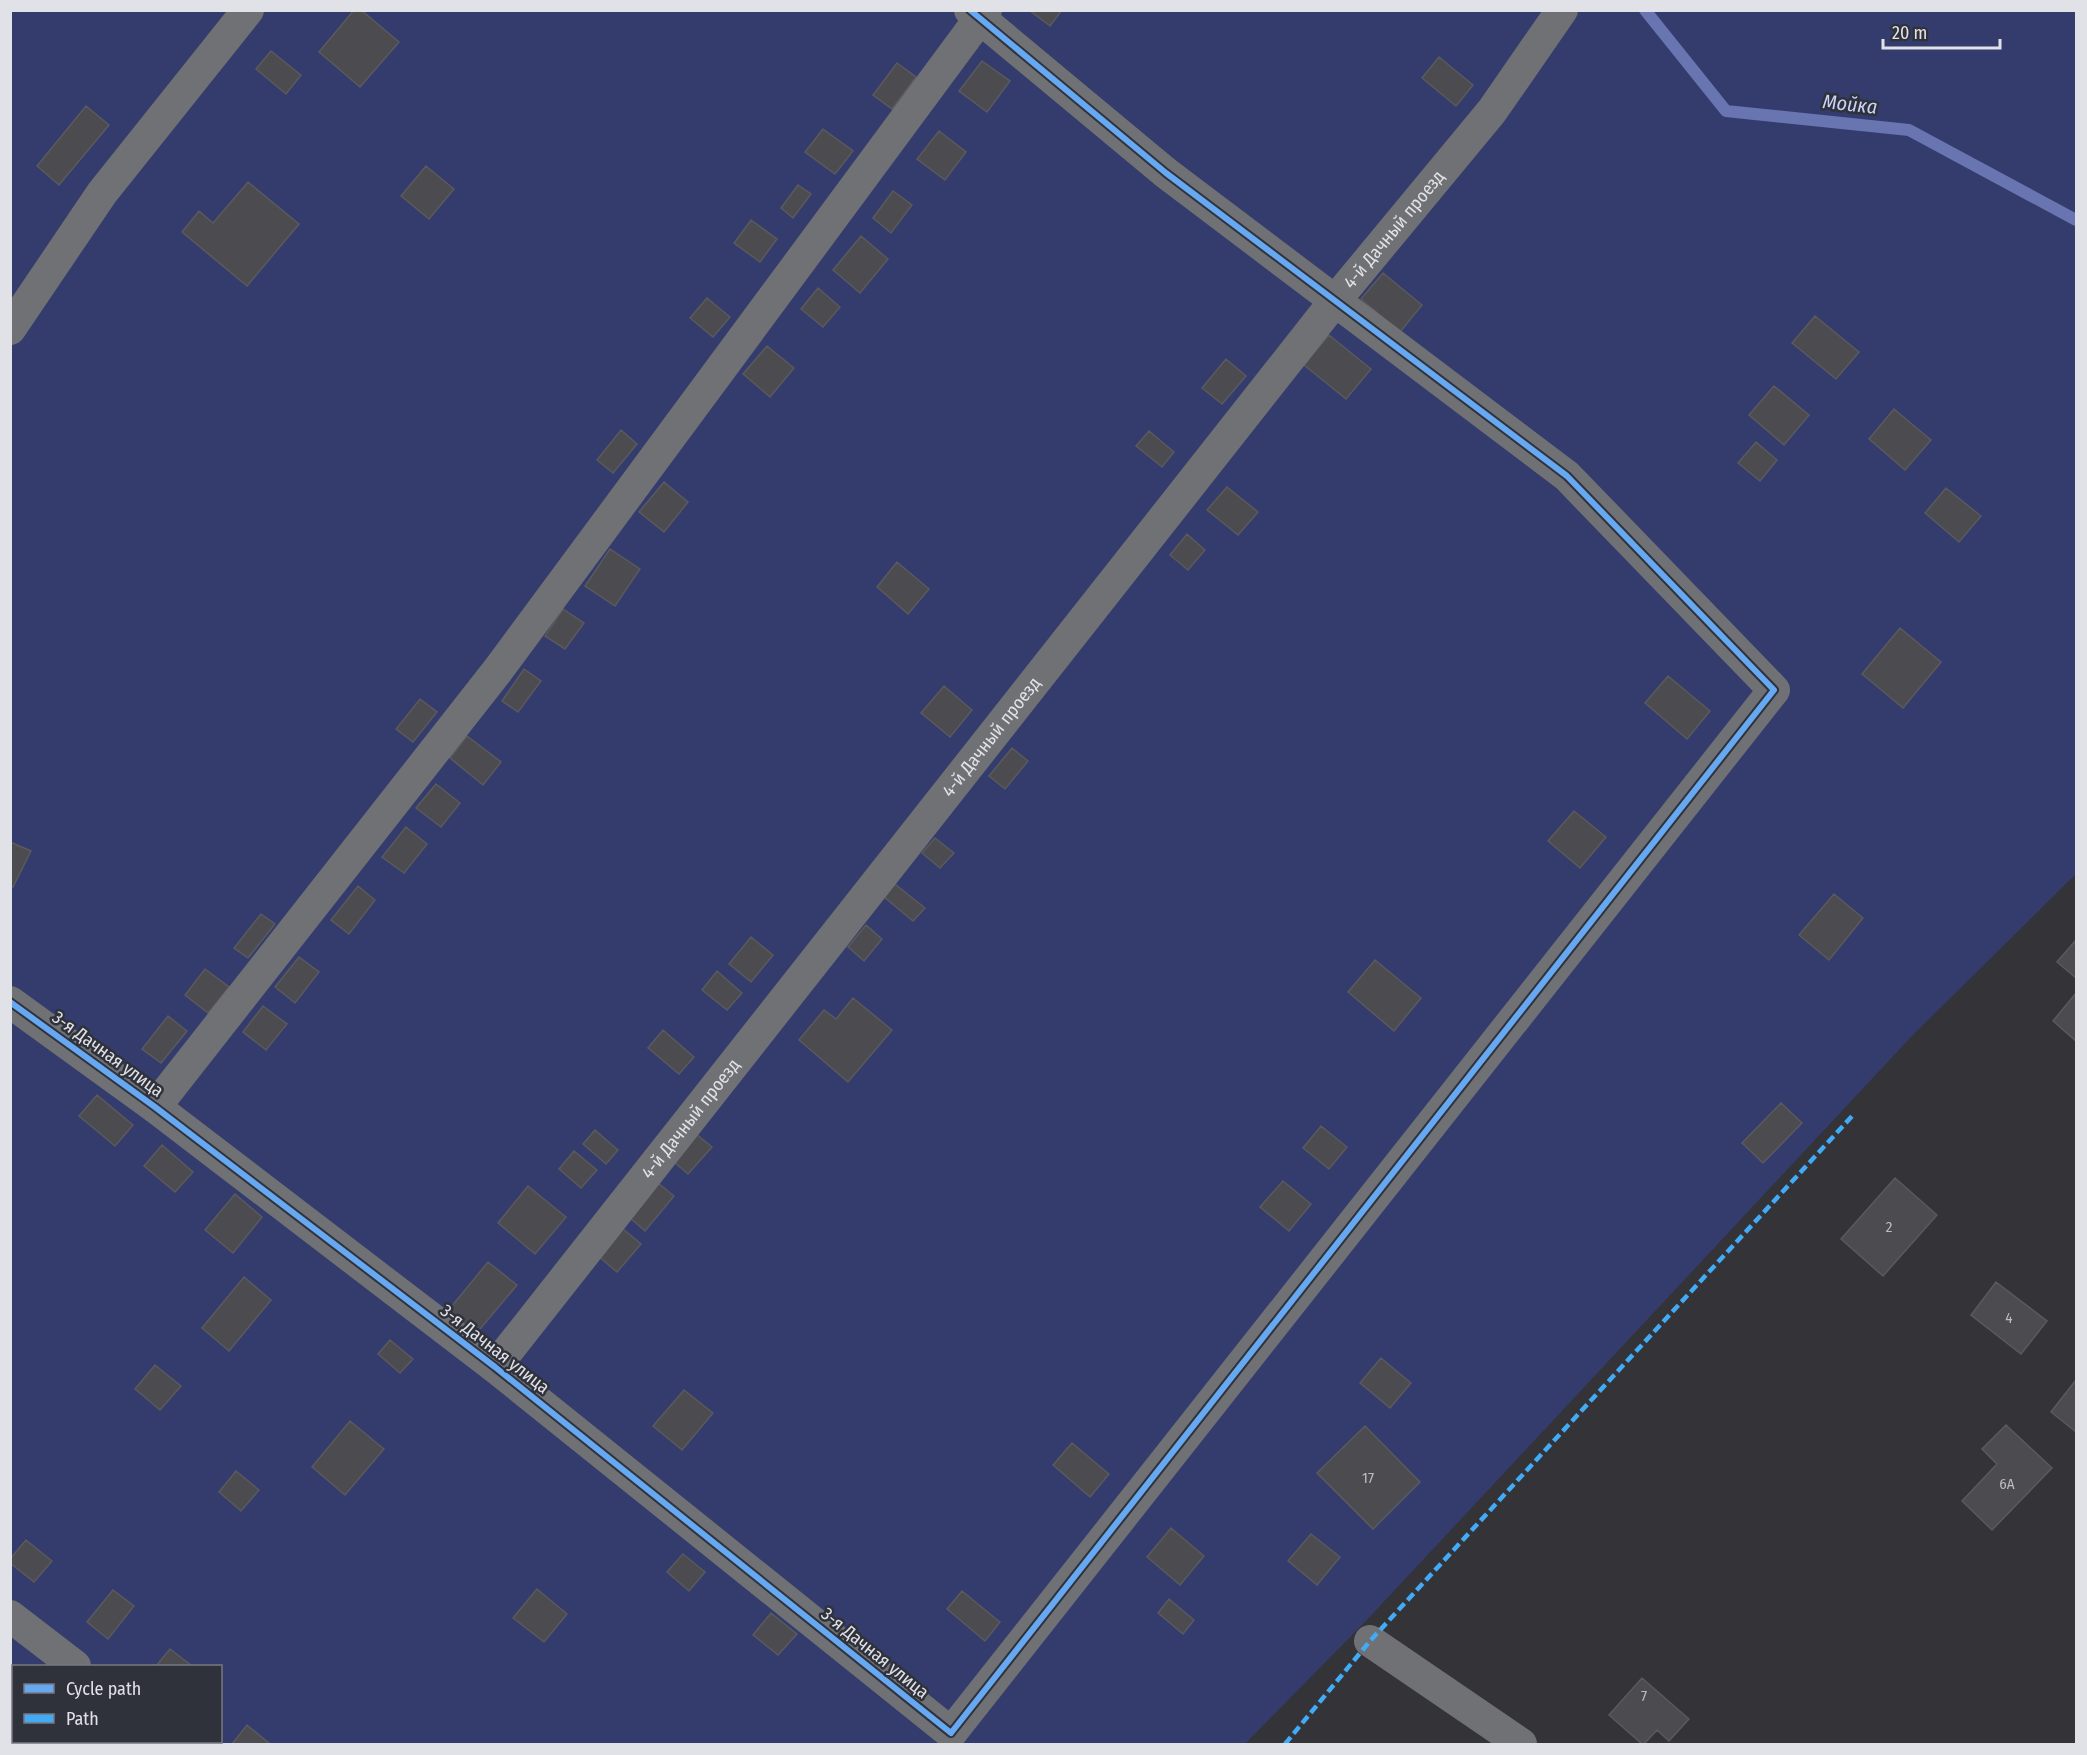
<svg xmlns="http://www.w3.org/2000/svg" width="2087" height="1755" font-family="'Fira Sans Condensed',sans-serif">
  <rect width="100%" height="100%" fill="#333338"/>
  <path fill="#333c6c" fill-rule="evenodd" d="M11,11H2076V874L1911,1037L1366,1621L1245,1744H11ZM14,1666H220V1742H14Z"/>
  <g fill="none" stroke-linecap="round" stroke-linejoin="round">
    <path stroke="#6875b1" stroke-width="12" d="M1645,10L1726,111L1909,130L2076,220"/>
  </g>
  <path fill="#4c4c50" stroke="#5a5a5e" stroke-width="1.5" d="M354,10H361L399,42L360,87L319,52Z
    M1029,10H1062L1050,26Z
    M271,51L301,75L286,94L256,69Z
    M1439,57L1473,85L1456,106L1422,78Z
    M982,61L1010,81L987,112L959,91Z
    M897,63L916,77L892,109L873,95Z
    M86,106L109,125L59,185L37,166Z
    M823,129L853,151L835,174L805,152Z
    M939,131L966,152L945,180L917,159Z
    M426,166L454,189L429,219L401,196Z
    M248,182L299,224L247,286L182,232L199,211L213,223Z
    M798,185L811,194L793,218L781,208Z
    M893,191L912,205L891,233L873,218Z
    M751,220L777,239L760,262L734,243Z
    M861,236L888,259L860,293L833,270Z
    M1383,273L1422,305L1400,332L1361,299Z
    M818,288L840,307L823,327L801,309Z
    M707,298L730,317L713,337L690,318Z
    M1815,316L1859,352L1836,379L1792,343Z
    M1329,335L1371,369L1346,399L1304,365Z
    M767,346L794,368L770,397L743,374Z
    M1226,359L1246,376L1222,404L1202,388Z
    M1774,386L1809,415L1784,445L1749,415Z
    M1894,409L1931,440L1905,470L1869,439Z
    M621,430L637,444L613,473L597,460Z
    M1149,431L1174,452L1162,467L1136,446Z
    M1756,442L1777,460L1760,481L1738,463Z
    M664,482L688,502L664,532L639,512Z
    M1227,487L1258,512L1238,535L1207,510Z
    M1946,488L1981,516L1959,542L1925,513Z
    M1187,534L1205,550L1188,570L1170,555Z
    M610,549L640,569L615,606L585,586Z
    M897,562L929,589L908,614L877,587Z
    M563,609L584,623L565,649L545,636Z
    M1900,628L1941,662L1903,708L1862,674Z
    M524,669L541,681L518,712L502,701Z
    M1668,676L1710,711L1687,739L1645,703Z
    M944,686L972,710L950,737L921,713Z
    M420,699L437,712L413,742L396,729Z
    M467,736L501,762L483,785L450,758Z
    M1012,748L1028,761L1005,789L989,776Z
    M436,784L460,803L441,827L416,808Z
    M1574,811L1606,837L1580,868L1548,841Z
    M406,827L427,844L404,873L382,857Z
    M935,838L954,853L940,868L922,853Z
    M10,842L31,851L13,887L10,886Z
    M895,884L925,908L913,921L884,897Z
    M358,886L375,900L349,934L331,920Z
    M1834,894L1863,918L1829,960L1799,935Z
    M261,914L275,924L248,958L234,948Z
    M866,925L882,939L864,961L848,947Z
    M751,937L773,955L751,982L729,964Z
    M2075,941L2076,942V978L2057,962Z
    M299,957L319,972L295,1003L275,987Z
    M1375,960L1421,998L1394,1031L1348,992Z
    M205,969L229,987L208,1013L185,995Z
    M717,971L742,993L727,1010L702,990Z
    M2076,993V1041L2053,1021Z
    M853,998L892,1030L848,1082L799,1040L824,1010L836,1019Z
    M263,1006L287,1024L266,1050L243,1032Z
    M168,1016L187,1031L161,1063L142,1049Z
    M663,1030L694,1057L679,1074L648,1048Z
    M97,1095L133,1125L115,1146L79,1116Z
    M1781,1103L1802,1123L1763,1163L1742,1143Z
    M1321,1126L1347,1147L1329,1169L1303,1148Z
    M595,1130L618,1150L606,1164L583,1144Z
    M696,1134L712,1147L688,1174L673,1161Z
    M162,1145L193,1172L175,1192L144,1166Z
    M574,1151L597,1170L581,1188L559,1169Z
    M1895,1178L1937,1215L1883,1276L1841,1239Z
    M1283,1181L1311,1204L1289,1231L1260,1207Z
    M658,1183L674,1196L645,1231L629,1217Z
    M528,1186L566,1217L535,1254L498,1223Z
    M235,1194L262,1217L233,1253L205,1230Z
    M622,1228L641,1244L617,1272L598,1256Z
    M488,1262L517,1285L475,1335L447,1312Z
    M244,1277L271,1300L229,1351L202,1328Z
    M1996,1282L2047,1321L2021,1354L1971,1315Z
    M390,1340L413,1359L400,1373L378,1354Z
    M1381,1358L1411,1383L1390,1408L1360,1383Z
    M155,1365L181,1386L160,1410L135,1389Z
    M2076,1380V1432L2051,1412Z
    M684,1390L713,1413L682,1450L653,1426Z
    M350,1421L384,1449L345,1495L312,1467Z
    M2006,1425L2052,1468L1992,1530L1962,1501L1997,1464L1982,1449Z
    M1365,1426L1420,1482L1373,1529L1317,1473Z
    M1072,1443L1109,1474L1090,1497L1053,1465Z
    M236,1471L259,1490L241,1511L219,1492Z
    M1171,1528L1204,1556L1180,1585L1147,1557Z
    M1311,1534L1340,1557L1317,1585L1288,1561Z
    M26,1540L52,1561L34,1582L10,1563V1559Z
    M683,1554L705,1572L689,1591L667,1572Z
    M537,1589L567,1614L544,1642L513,1618Z
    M113,1590L134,1606L108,1639L87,1622Z
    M962,1591L1000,1622L985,1641L947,1609Z
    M1169,1599L1194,1620L1183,1634L1158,1613Z
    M771,1613L797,1634L778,1655L753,1635Z
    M170,1649L192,1666H156Z
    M1642,1678L1689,1719L1669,1741L1657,1730L1644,1744H1642L1609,1715Z
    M247,1725L270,1744H232Z"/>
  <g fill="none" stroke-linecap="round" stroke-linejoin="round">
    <g stroke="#707175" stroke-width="32">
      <path d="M10,329L102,193L248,10"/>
      <path d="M10,1002L155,1107L495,1367L951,1733L1774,690L1567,476L1166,173L970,10"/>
      <path d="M155,1107L498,670L986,10"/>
      <path id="s1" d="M495,1367L1334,302L1492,111L1562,10"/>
      <path d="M10,1616L75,1666"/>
      <path d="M1370,1641L1521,1744"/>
      <path d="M172,1742L176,1744"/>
    </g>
    <path stroke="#42abf6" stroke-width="4.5" stroke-dasharray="9 4.5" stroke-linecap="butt" d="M1285,1744L1370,1641L1854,1114"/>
    <g stroke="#30323b" stroke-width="10">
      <path id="cycleway" d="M10,1002L155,1107L495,1367L951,1733L1774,690L1567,476L1166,173L970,10"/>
    </g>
    <use href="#cycleway" stroke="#66a8f1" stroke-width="6"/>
  </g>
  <g text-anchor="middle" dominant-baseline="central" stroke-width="5" stroke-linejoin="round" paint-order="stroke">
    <g font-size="15" fill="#bcbcc2">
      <text x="1889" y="1227">2</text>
      <text x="2009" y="1318">4</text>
      <text x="1368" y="1478">17</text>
      <text x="2007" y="1484">6А</text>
      <text x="1644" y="1696">7</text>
    </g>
    <g font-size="18" fill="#e1e2e8" stroke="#30323b">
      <text stroke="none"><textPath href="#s1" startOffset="1450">4-й Дачный проезд</textPath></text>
      <text stroke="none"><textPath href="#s1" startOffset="802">4-й Дачный проезд</textPath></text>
      <text transform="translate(108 1054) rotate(36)">3-я Дачная улица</text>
      <text stroke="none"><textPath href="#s1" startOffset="316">4-й Дачный проезд</textPath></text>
      <text transform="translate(495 1349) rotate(38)">3-я Дачная улица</text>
      <text transform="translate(875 1653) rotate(39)">3-я Дачная улица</text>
    </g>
    <g font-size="20" font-style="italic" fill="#cad4f9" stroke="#30323b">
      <text transform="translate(1850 104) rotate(6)">Мойка</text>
    </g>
  </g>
  <rect width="2087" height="1755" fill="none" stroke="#e1e2e8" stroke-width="24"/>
  <rect x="12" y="1665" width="210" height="78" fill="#30323b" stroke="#777880" stroke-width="1.5"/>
  <rect x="24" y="1684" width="30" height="9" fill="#66a8f1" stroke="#777880" stroke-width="1.5"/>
  <text x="66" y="1695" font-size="18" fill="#e1e2e8">Cycle path</text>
  <rect x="24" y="1714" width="30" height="9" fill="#42abf6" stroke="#777880" stroke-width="1.5"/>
  <text x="66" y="1725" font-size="18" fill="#e1e2e8">Path</text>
  <path d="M1883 39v9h117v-9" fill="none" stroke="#e1e2e8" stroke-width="3"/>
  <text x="1892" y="39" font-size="18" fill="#e1e2e8" stroke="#30323b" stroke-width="4.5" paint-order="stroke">20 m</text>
</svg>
